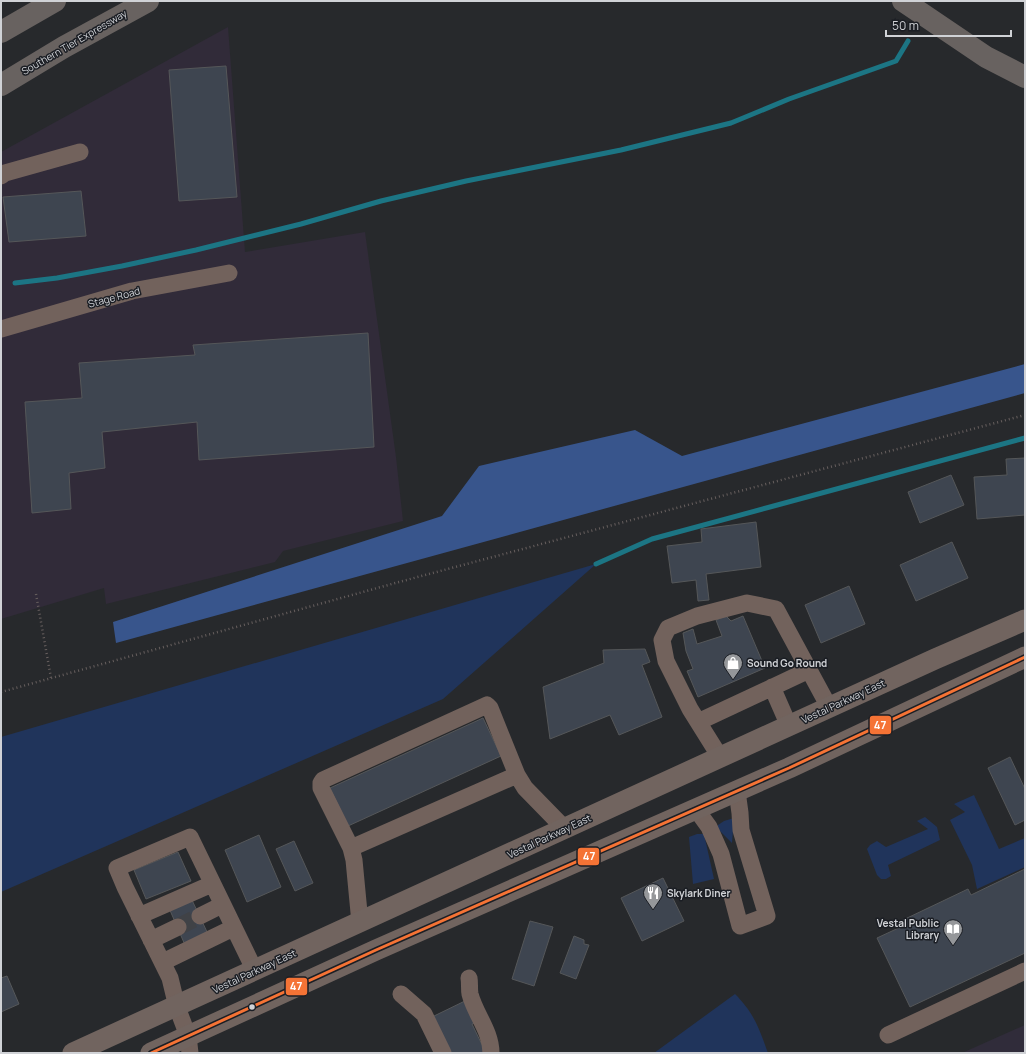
<svg xmlns="http://www.w3.org/2000/svg" width="1026" height="1054" font-family="Manrope,sans-serif">
  <rect width="100%" height="100%" fill="#27292c"/>
  <path fill="#312b39" d="M228,27L245,252L365,232L396,457L403,521L283,551L275,562L106,604L104,588L1,619V152Z"/>
  <path fill="#302c3a" d="M1025,1025V1053H962Z"/>
  <path fill="#20345b" d="M596,564L443,699L1,892V737Z
    M974,795L999,849L1025,838V867L977,889L972,865L950,820L965,812L954,804Z
    M925,817L937,827L940,840L888,865L891,876L886,879H881L877,875L867,849L870,845L877,841L886,847L928,829L917,821Z
    M734,818L732,843L718,829V825L724,821Z
    M697,834H704L714,879L693,884L689,837Z
    M735,994C754,1013 759,1028 768,1053H654Z"/>
  <path fill="#38558c" d="M1025,364V393L116,643L113,622L442,516L479,466L635,430L682,456Z"/>
  <g fill="none" stroke-linecap="round" stroke-linejoin="round">
    <path stroke="#1c7584" stroke-width="5" d="M15,283L57,278L122,266L196,250L301,224L381,201L466,181L621,150L731,123L789,99L896,61L908,41
      M596,564L652,539L1025,438"/>
  </g>
  <path fill="#3e4550" stroke="#555759" d="M226,66L237,197L179,201L169,70Z
    M81,191L86,236L9,242L3,197Z
    M368,333L374,447L199,460L197,422L102,432L105,468L69,473L71,509L32,513L25,402L82,398L79,363L195,355L193,345Z
    M1025,458V515L977,519L974,477L1007,475L1006,459Z
    M951,475L964,505L920,523L908,492Z
    M756,522L761,567L706,574L709,600L698,601L696,580L672,583L667,546L702,542L701,529Z
    M952,542L968,578L916,601L900,565Z
    M849,586L865,624L821,643L805,605Z
    M726,616L731,621L743,616L765,668L698,697L687,671L693,669L686,651L683,633L693,629L697,644L722,636L716,620Z
    M645,649L650,662L642,665L662,717L619,735L610,715L550,739L543,687L604,663L603,650Z
    M483,718L501,756L348,826L330,788Z
    M1010,757L1025,789V820L1015,825L988,768Z
    M259,835L281,887L247,902L225,850Z
    M294,841L313,883L295,891L276,849Z
    M178,852L191,881L146,899L134,870Z
    M1025,869V953L910,1007L877,938L905,925L903,920L968,889L971,895Z
    M663,878L684,921L642,941L621,898Z
    M191,898L208,934L185,945L169,908Z
    M530,921L553,927L534,986L512,979Z
    M574,936L584,940V944L589,945L576,979L560,973Z
    M7,976L19,1004L1,1012V978Z
    M469,999L479,1021L472,1024L485,1051L481,1053H450L432,1017Z"/>
  <g fill="none" stroke-linecap="round" stroke-linejoin="round">
    <path stroke="#404246" stroke-width="17" stroke-dasharray="17 8" stroke-linecap="butt" d="M178,927L200,916"/>
    <path stroke="#675f5e" stroke-width="2.5" stroke-dasharray="1 3" stroke-linecap="butt" d="M36,594L51,678
      M1,692L399,582L1025,415"/>
    <path stroke="#72625c" stroke-width="17" d="M1,176L5,173L80,152
      M1,329L132,291L229,273
      M772,687L789,726
      M698,722L809,670
      M720,757L690,709L666,661L662,640L668,628L697,616L747,603L776,609L829,707
      M517,775L525,788L565,829
      M696,809L709,827L721,854L740,926L767,916L741,830L740,813L737,791
      M351,848L517,775L490,708L487,705L323,780L321,783V788L351,848L354,860L360,923
      M139,916L212,884
      M200,916L222,905
      M151,940L178,927
      M163,962L233,928
      M469,978C470,983 469,989 470,994C475,1014 491,1031 491,1053
      M401,994L424,1014L443,1053
      M888,1035L1025,971
      M190,1053L188,1036L177,1007L170,978L125,887L117,868L190,837L255,971"/>
    <path stroke="#71645f" stroke-width="21" d="M73,1053L935,659L1025,620
      M151,1053L376,950L789,768L1025,657"/>
    <path stroke="#686260" stroke-width="22" d="M903,1L986,57L1025,77
      M1,32L55,1
      M1,85L64,47L148,1"/>
    <g stroke="#1b1e24" stroke-width="6">
      <path id="bus-1" d="M151,1053L376,950L789,768L1025,657"/>
    </g>
    <use href="#bus-1" stroke="#f57335" stroke-width="3"/>
  </g>
  <defs>
    <g id="shop-pin" transform="scale(1)"><path d="M0 17L-7.5 6A9.5 9.5 0 1 1 7.5 6Z" fill="#95979a" stroke="#1b1e24"/><path d="M-5-2.5h2.3a2.7 3.5 0 0 1 5.4 0H5L5.5 6h-11ZM-1.5-2.5h3a1.5 2.3 0 0 0-3 0Z" fill="#fff"/></g>
    <g id="restaurant-pin" transform="scale(1)"><path d="M0 17L-7.5 6A9.5 9.5 0 1 1 7.5 6Z" fill="#95979a" stroke="#1b1e24"/><path d="M-5-6h1v4h1v-4h1v4h1v-4h1v5L-1.5 .5V6h-2V.5L-5-1ZM5-6V6H3V1.5H1.5Q1.5-4 5-6Z" fill="#fff"/></g>
    <g id="library-pin" transform="scale(1)"><path d="M0 17L-7.5 6A9.5 9.5 0 1 1 7.5 6Z" fill="#95979a" stroke="#1b1e24"/><path d="M-6-4Q-3-5.5-.7-3.5V5Q-3 3-6 4ZM6-4Q3-5.5 .7-3.5V5Q3 3 6 4Z" fill="#fff"/></g>
  </defs>
  <g fill-rule="evenodd">
    <use href="#shop-pin" x="733" y="663"/>
    <use href="#restaurant-pin" x="653" y="893"/>
    <use href="#library-pin" x="953" y="929"/>
  </g>
  <circle fill="#d0d2d6" stroke="#1b1e24" stroke-width="1.5" cx="252" cy="1007" r="3.5"/>
  <g text-anchor="middle" dominant-baseline="central" stroke-width="3" stroke-linejoin="round" paint-order="stroke">
    <g font-size="10" fill="#d0d2d6" stroke="#1b1e24">
      <text transform="translate(74 42) rotate(-30)">Southern Tier Expressway</text>
      <text transform="translate(114 297) rotate(-15)">Stage Road</text>
      <text transform="translate(843 701) rotate(-25)">Vestal Parkway East</text>
      <text transform="translate(549 836) rotate(-25)">Vestal Parkway East</text>
      <text transform="translate(254 971) rotate(-25)">Vestal Parkway East</text>
    </g>
    <g font-size="10" font-weight="bold" fill="#d0d2d6" stroke="#1b1e24" text-anchor="start">
      <text x="747" y="663">Sound Go Round</text>
      <text x="667" y="893">Skylark Diner</text>
      <text x="939" y="923" text-anchor="end">Vestal Public<tspan x="939" dy="12">Library</tspan></text>
    </g>
  </g>
  <g stroke="#1b1e24" stroke-width="1.5">
    <rect x="869" y="715" width="23" height="20" rx="4" fill="#f57335"/>
    <rect x="577" y="847" width="23" height="19" rx="4" fill="#f57335"/>
    <rect x="285" y="977" width="23" height="19" rx="4" fill="#f57335"/>
  </g>
  <g font-size="11" text-anchor="middle" font-weight="bold" fill="#fff">
    <text x="880" y="729">47</text>
    <text x="589" y="860">47</text>
    <text x="296" y="990">47</text>
  </g>
  <rect width="1026" height="1054" fill="none" stroke="#d0d2d6" stroke-width="4"/>
  <path d="M886 30v6h125v-6" fill="none" stroke="#d0d2d6" stroke-width="2"/>
  <text x="892" y="30" font-size="12" fill="#d0d2d6" stroke="#1b1e24" stroke-width="3" paint-order="stroke">50 m</text>
</svg>
